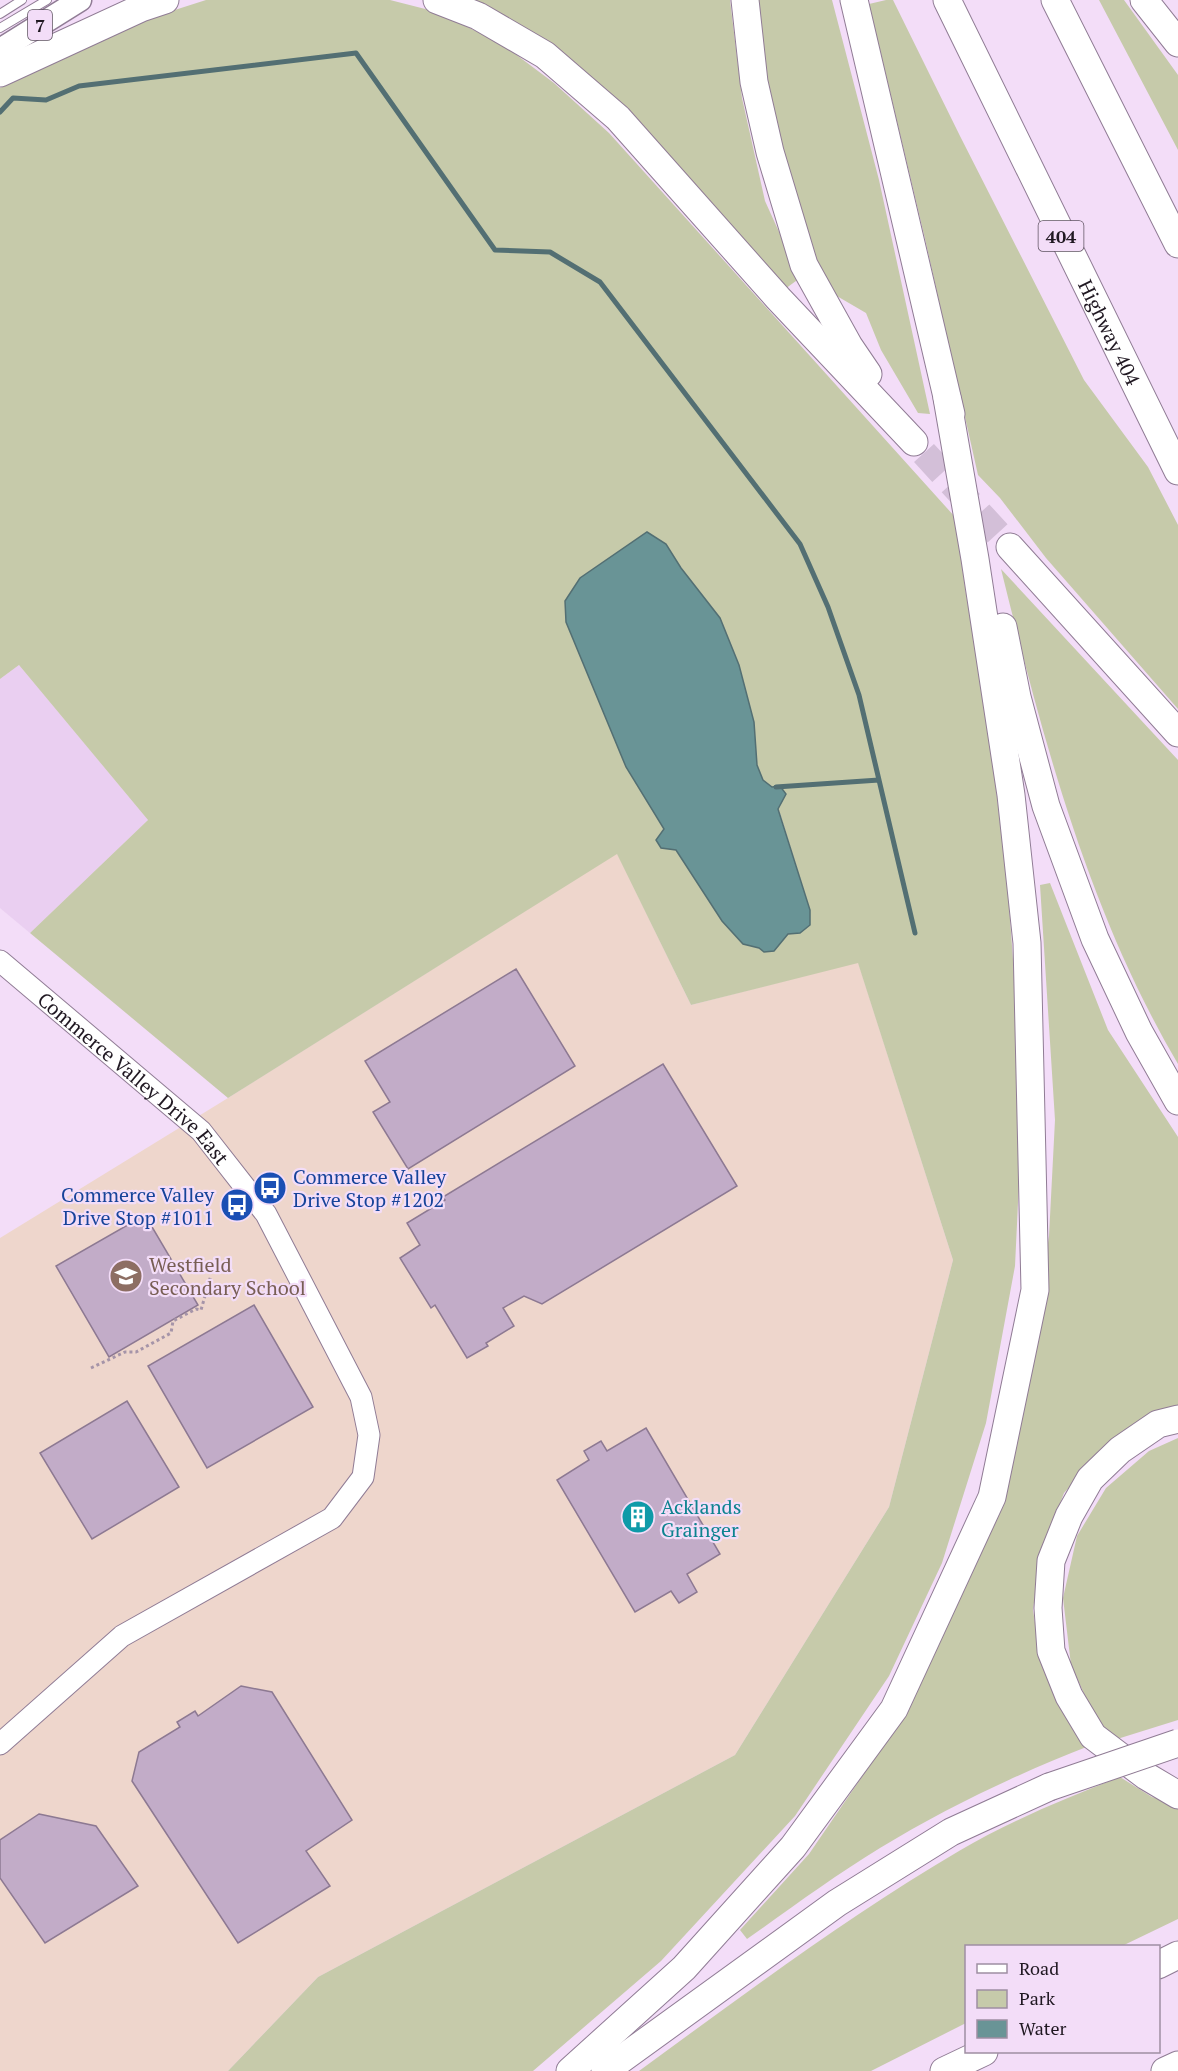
<svg xmlns="http://www.w3.org/2000/svg" width="1178" height="2071" font-family="'PT Serif',serif">
  <rect width="100%" height="100%" fill="#f3ddf8"/>
  <path fill="#eed6cc" d="M617,853L691,1005L858,962L953,1260L889,1507L735,1755L318,1977L228,2071H0V1238L228,1098Z"/>
  <path fill="#eacff1" d="M19,665L148,820L30,933L0,908V679Z"/>
  <path fill="#c6caaa" fill-rule="evenodd" d="M206,0H390L437,12L502,44L554,83L609,133L955,517L966,594L989,729L1008,891L1023,1097L1015,1266L986,1423L942,1563L889,1676L795,1816L661,1961L533,2071H228L318,1977L735,1755L889,1507L953,1260L858,963L691,1005L617,854L228,1098L30,933L148,820L19,665L0,679V88L156,16ZM666,544L681,568L720,618L739,665L754,722L757,765L763,780L772,788L810,910V925L800,933L788,934L760,948L743,944L722,921L676,850L656,840L664,829Z
    M473,0H730L742,98L765,201L800,278L785,289L567,56L484,4Z
    M754,0H832L879,180L930,414L918,413L881,350L866,313L830,292L795,211L766,97Z
    M886,0H893L960,136L1084,380L1148,467L1178,525V709L1046,558L1000,498L978,475L925,239L869,4Z
    M1099,0H1124L1178,75V150Z
    M1001,569L1178,760V1064C1088,911 1043,739 1001,569Z
    M1050,883L1108,1030L1178,1137V1405L1161,1411L1109,1444L1064,1493L1040,1556L1033,1610L1041,1661L1061,1710L1089,1746C1017,1774 946,1808 880,1848C834,1876 791,1908 747,1939L740,1930L809,1854L909,1708L1025,1397L1049,1236L1055,1120L1040,885Z
    M1178,1438V1720L1114,1740L1096,1720L1071,1665L1063,1598L1077,1536L1106,1488L1149,1451Z
    M1120,1777L1152,1797L1178,1805V1919L1122,1946H966V2023L871,2071H639C743,1995 847,1917 959,1851C1010,1821 1066,1798 1120,1777Z"/>
  <path fill="#699496" stroke="#536f73" stroke-width="1.5" d="M647,532L666,544L681,568L720,618L739,665L754,722L757,765L763,780L772,787L780,786L786,794L778,809L810,910V925L800,933L788,934L774,951L764,952L759,948L743,944L722,921L676,850L661,848L656,840L664,829L626,767L566,622L565,601L580,578Z"/>
  <g fill="none" stroke-linecap="round" stroke-linejoin="round">
    <path stroke="#536f73" stroke-width="5" d="M0,112L13,98L46,100L79,86L356,53L495,250L550,252L600,282L800,544L828,607L859,695L915,933
      M776,787L879,780"/>
  </g>
  <path fill="#c2acc8" stroke="#8d7992" stroke-width="1.5" d="M516,969L575,1066L408,1169L373,1112L390,1102L365,1061Z
    M663,1064L737,1186L542,1304L524,1296L503,1308L514,1326L486,1343L488,1346L467,1358L435,1305L431,1308L400,1258L420,1245L407,1223L445,1200L443,1197Z
    M145,1215L198,1305L109,1357L56,1266Z
    M254,1305L313,1407L207,1468L148,1366Z
    M127,1401L179,1487L92,1539L40,1453Z
    M646,1428L720,1554L687,1574L697,1592L679,1603L671,1591L635,1612L557,1480L589,1460L584,1451L601,1441L607,1451Z
    M241,1686L272,1692L352,1820L306,1851L330,1886L238,1943L132,1781L139,1752L180,1727L177,1722L195,1711L198,1716Z
    M39,1814L96,1826L138,1886L45,1943L0,1878V1840Z"/>
  <g fill="none" stroke-linecap="round" stroke-linejoin="round">
    <path stroke="#d3bfd8" stroke-width="27" stroke-dasharray="27 14" stroke-linecap="butt" d="M924,453L1010,547"/>
    <g stroke="#907c95" stroke-width="10">
      <path id="lane" d="M0,14L22,0
        M0,28L47,0"/>
    </g>
    <g stroke="#907c95" stroke-width="23">
      <g id="secondary">
        <path id="s1" d="M0,961L201,1131L266,1214L361,1397L369,1435L363,1477L332,1518L122,1636L0,1744"/>
      </g>
    </g>
    <g stroke="#907c95" stroke-width="25">
      <path id="primary" d="M0,50L80,0"/>
    </g>
    <g stroke="#907c95" stroke-width="29">
      <g id="highway">
        <path d="M437,0L478,16L545,55L618,118L778,298L914,442"/>
        <path d="M745,0L754,82L770,152L804,265L849,346L868,374"/>
        <path d="M854,0L951,414"/>
        <path id="s2" d="M947,0L1178,471"/>
        <path d="M1055,0L1178,244"/>
        <path d="M1144,0L1178,43"/>
        <path d="M0,73L141,8L165,0"/>
        <path d="M1010,547L1178,733"/>
        <path d="M1003,627L1017,697L1046,806L1095,939L1139,1032L1178,1101"/>
        <path d="M1178,1419L1158,1424L1120,1450L1090,1479L1069,1516L1051,1561L1048,1608L1051,1651L1069,1696L1093,1736L1146,1776L1178,1795"/>
        <path d="M1158,1965L1178,1955"/>
        <path d="M570,2071L684,1968L793,1847L894,1709L992,1497L1035,1290L1027,943L1011,795L975,559L947,398"/>
        <path d="M605,2071L837,1903L951,1832L1049,1787"/>
        <path d="M944,2071L984,2052"/>
        <path d="M1165,2071L1178,2065"/>
      </g>
    </g>
    <path stroke="#a594a8" stroke-width="3" stroke-dasharray="3 3" stroke-linecap="butt" d="M91,1368L125,1352H136L171,1333L173,1321L196,1309L201,1310L211,1275"/>
    <use href="#lane" stroke="#fff" stroke-width="8"/>
    <use href="#secondary" stroke="#fff" stroke-width="21"/>
    <use href="#primary" stroke="#fff" stroke-width="22"/>
    <use href="#highway" stroke="#fff" stroke-width="27"/>
    <g stroke="#907c95" stroke-width="29" stroke-linecap="butt">
      <path id="highway-bridge" d="M1049,1787L1178,1743"/>
    </g>
    <use href="#highway-bridge" stroke="#fff" stroke-width="27"/>
  </g>
  <defs>
    <g id="bus-disc" transform="scale(1.725)"><circle r="9.5" fill="#1a4fb4" stroke="#f3ddf8"/><path d="M-5-6H5V4H4V6H2V4H-2V6H-4V4H-5ZM-3.5-4V0h7V-4ZM-3.5 1.2v1.5H-2V1.2ZM2 1.2v1.5H3.5V1.2Z" fill="#fff"/></g>
    <g id="school-disc" transform="scale(1.725)"><circle r="9.5" fill="#8d6e63" stroke="#f3ddf8"/><path d="M0-5L7-2L0 1L-7-2ZM-4 1L0 2.5L4 1V4Q0 6-4 4Z" fill="#fff"/></g>
    <g id="building-disc" transform="scale(1.725)"><circle r="9.5" fill="#0f9aa8" stroke="#f3ddf8"/><path d="M-4-6H4V6H1V3H-1V6H-4ZM-2.5-4.3h1.7v1.8h-1.7ZM.8-4.3h1.7v1.8H.8ZM-2.5-1h1.7V.8h-1.7ZM.8-1h1.7V.8H.8Z" fill="#fff"/></g>
  </defs>
  <g fill-rule="evenodd">
    <use href="#bus-disc" x="270" y="1188"/>
    <use href="#bus-disc" x="237" y="1205"/>
    <use href="#school-disc" x="126" y="1276"/>
    <use href="#building-disc" x="638" y="1517"/>
  </g>
  <g text-anchor="middle" dominant-baseline="central" stroke-width="4.5" stroke-linejoin="round" paint-order="stroke">
    <g fill="#f3ddf8" stroke="#5f5362" stroke-width="1.5">
      <rect x="28" y="10" width="24" height="30" rx="4.5"/>
      <rect x="1038.5" y="221" width="45" height="30" rx="4.5"/>
    </g>
    <g font-size="18" font-weight="bold" fill="#201822">
      <text x="40" y="25">7</text>
      <text x="1061" y="236">404</text>
    </g>
    <g font-size="20" fill="#201822" stroke="#f3ddf8">
      <text stroke="none"><textPath href="#s2" startOffset="370">Highway 404</textPath></text>
      <text stroke="none"><textPath href="#s1" startOffset="178">Commerce Valley Drive East</textPath></text>
    </g>
    <g font-size="20" fill="#164399" stroke="#f3ddf8" text-anchor="start">
      <text x="293" y="1176">Commerce Valley<tspan x="293" dy="23">Drive Stop #1202</tspan></text>
      <text x="214" y="1194" text-anchor="end">Commerce Valley<tspan x="214" dy="23">Drive Stop #1011</tspan></text>
    </g>
    <g font-size="20" fill="#785e54" stroke="#f3ddf8" text-anchor="start">
      <text x="149" y="1264">Westfield<tspan x="149" dy="23">Secondary School</tspan></text>
    </g>
    <g font-size="20" fill="#0d838f" stroke="#f3ddf8" text-anchor="start">
      <text x="661" y="1506">Acklands<tspan x="661" dy="23">Grainger</tspan></text>
    </g>
  </g>
  <rect x="965" y="1945" width="195" height="108" fill="#f3ddf8" stroke="#9f8ea2" stroke-width="1.5"/>
  <rect x="977" y="1964" width="30" height="9" fill="#ffffff" stroke="#9f8ea2" stroke-width="1.5"/>
  <text x="1019" y="1975" font-size="18" fill="#201822">Road</text>
  <rect x="977" y="1990" width="30" height="18" fill="#c6caaa" stroke="#9f8ea2" stroke-width="1.5"/>
  <text x="1019" y="2005" font-size="18" fill="#201822">Park</text>
  <rect x="977" y="2020" width="30" height="18" fill="#699496" stroke="#9f8ea2" stroke-width="1.5"/>
  <text x="1019" y="2035" font-size="18" fill="#201822">Water</text>
</svg>
